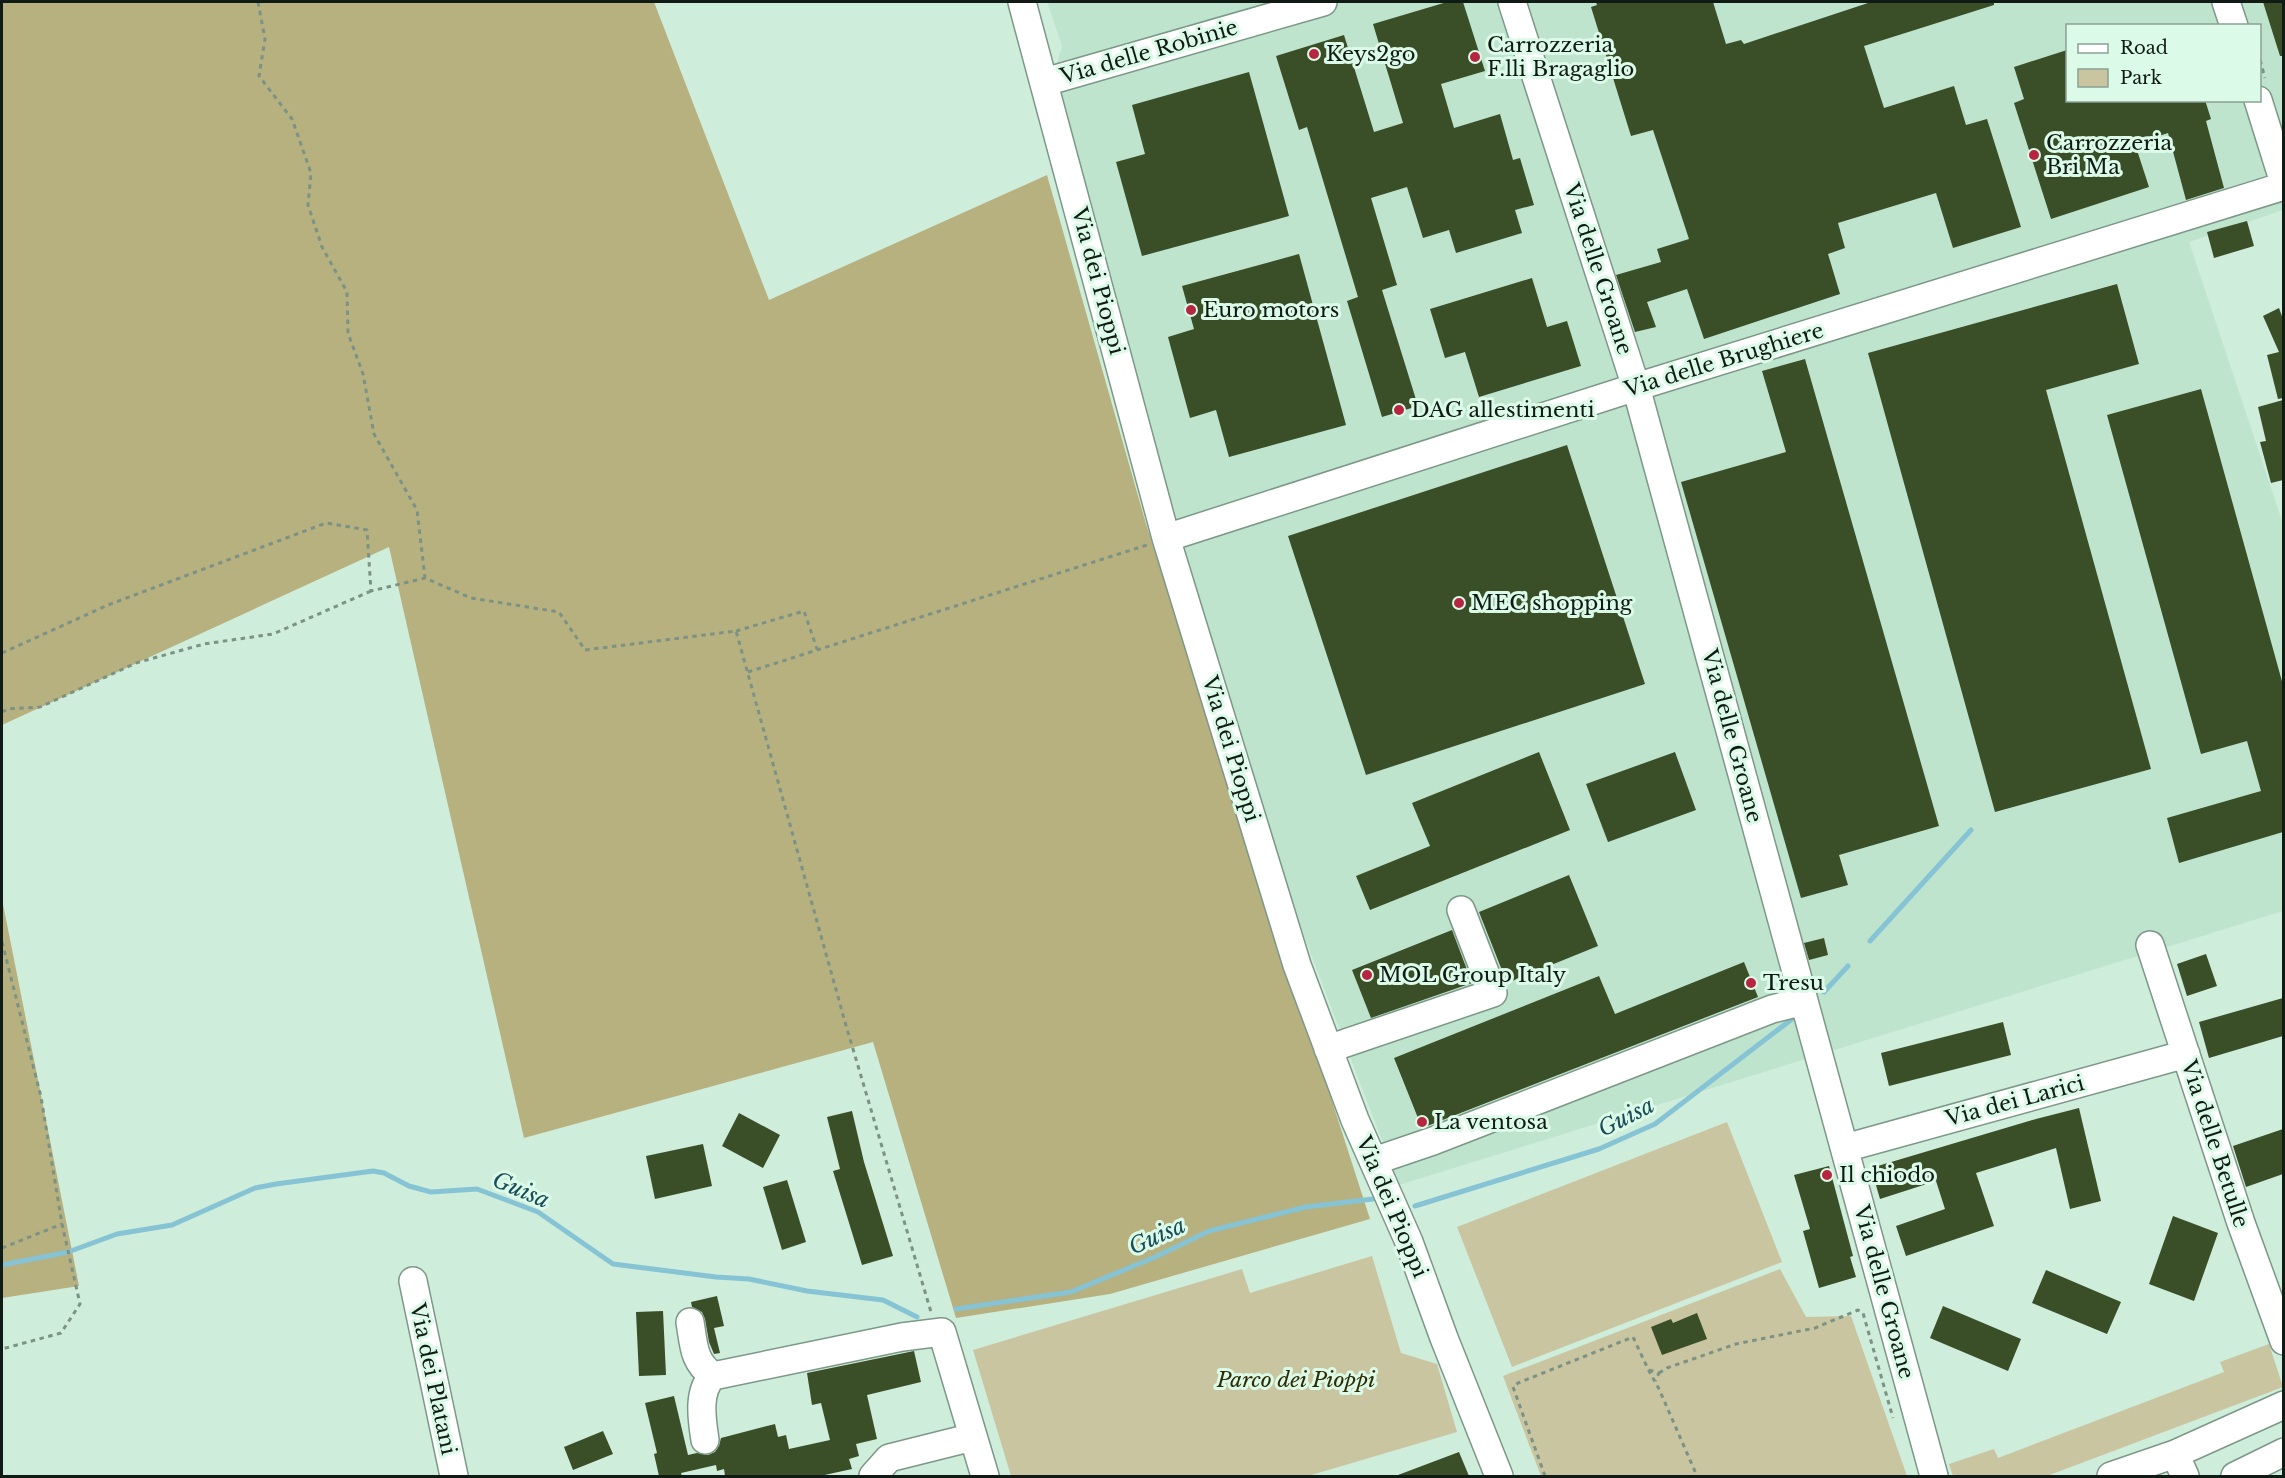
<svg xmlns="http://www.w3.org/2000/svg" width="2285" height="1478" font-family="'Libre Baskerville',serif">
  <rect width="100%" height="100%" fill="#cfeddb"/>
  <path fill="#bee4ce" fill-rule="evenodd" d="M1047,2H2283V210L2189,242L2283,524V911L1399,1185L1304,936L1183,565L1053,78L1062,46ZM2068,26H2260V100H2068Z"/>
  <path fill="#c9c5a1" d="M1727,1122L1782,1262L1512,1367L1457,1227Z
    M1372,1256L1401,1353L1437,1364L1457,1432L1308,1476H1011L973,1350L1242,1269L1250,1293Z
    M1780,1269L1806,1317L1851,1316L1907,1476H1541L1503,1376Z
    M2269,1344L2283,1387L2047,1476H1953L1949,1464L1994,1449L1998,1458L2224,1372L2220,1362Z"/>
  <path fill="#b7b180" d="M2,2H654L769,300L1047,175L1146,524L1370,1219L1110,1294L956,1318L873,1042L524,1138L389,547L2,725Z
    M2,899L79,1286L2,1298Z"/>
  <g fill="none" stroke-linecap="round" stroke-linejoin="round">
    <path stroke="#86c3d4" stroke-width="5" d="M1870,941L1971,830
      M1824,992L1848,966
      M1415,1206L1599,1149L1655,1124L1792,1019
      M2,1265L68,1252L117,1234L172,1225L255,1188L276,1184L373,1171L384,1173L409,1186L431,1192L477,1189L538,1212L613,1264L716,1277L749,1279L807,1291L883,1300L917,1317
      M956,1309L1071,1292L1155,1257L1209,1231L1306,1207L1373,1199"/>
  </g>
  <path fill="#3a4e27" d="M1447,2H1463L1485,71L1441,84L1454,128L1500,114L1513,160L1520,158L1534,205L1515,210L1522,233L1456,253L1449,230L1423,238L1407,187L1371,198L1397,285L1382,290L1418,406L1382,417L1347,301L1358,297L1307,127L1299,130L1276,56L1344,35L1374,132L1403,123L1373,24Z
    M1596,2H1713L1726,44L1741,40L1744,44L1871,2H1994V5L1864,46L1884,108L1954,86L1966,125L1987,119L2021,227L1953,248L1936,193L1838,223L1845,248L1828,254L1840,294L1704,339L1687,289L1647,302L1656,327L1635,332L1616,275L1661,262L1657,249L1689,239L1653,130L1631,136L1591,7L1597,5Z
    M2263,2H2283V56H2280Z
    M2067,50V100H2205L2211,119L2206,121L2224,188L2186,200L2168,133L2135,144L2149,187L2051,219L2014,103L2024,99L2014,67Z
    M1249,72L1289,216L1142,256L1116,162L1145,154L1132,105Z
    M2247,221L2254,246L2214,258L2207,232Z
    M1299,254L1346,425L1229,457L1216,410L1190,418L1168,337L1194,329L1182,286Z
    M1532,278L1547,327L1567,321L1581,366L1479,397L1465,352L1445,358L1430,309Z
    M2117,284L2139,364L2046,390L2151,769L1995,812L1868,353Z
    M2279,308L2283,319V398L2278,399L2267,355L2279,352L2263,316Z
    M1805,359L1939,826L1839,855L1848,885L1801,898L1681,482L1786,452L1762,371Z
    M2201,389L2283,685V832L2179,863L2167,818L2261,791L2247,741L2201,754L2107,415Z
    M2283,400V480L2271,483L2260,442L2266,441L2258,407Z
    M1567,445L1645,684L1366,775L1288,536Z
    M1539,752L1570,830L1370,910L1356,876L1430,846L1412,803Z
    M1675,752L1696,810L1608,842L1586,784Z
    M1569,875L1598,946L1507,983L1479,912Z
    M1452,930L1472,983L1371,1018L1352,970Z
    M1824,938L1828,955L1809,960L1804,943Z
    M2206,954L2217,986L2187,996L2177,964Z
    M1744,962L1758,997L1422,1128L1394,1058L1599,976L1615,1014Z
    M2283,998V1036L2209,1058L2199,1022Z
    M2003,1022L2011,1055L1889,1086L1881,1053Z
    M2079,1108L2101,1201L2070,1209L2056,1148L1976,1173L1994,1226L1906,1256L1896,1226L1945,1209L1936,1181L1880,1199L1871,1168L2036,1119Z
    M852,1111L864,1162L893,1256L862,1265L833,1171L840,1169L827,1117Z
    M739,1113L780,1135L763,1168L722,1146Z
    M2283,1129V1174L2246,1187L2233,1146Z
    M703,1144L712,1186L655,1199L646,1156Z
    M1829,1166L1853,1256L1850,1257L1856,1277L1819,1288L1803,1231L1810,1229L1794,1175Z
    M787,1180L806,1242L782,1250L763,1187Z
    M2173,1216L2218,1233L2194,1301L2149,1284Z
    M2046,1270L2121,1302L2107,1334L2032,1303Z
    M717,1296L724,1326L714,1328L720,1353L714,1354L709,1342L705,1319L702,1312L692,1307L691,1302Z
    M1943,1306L2021,1339L2008,1371L1930,1338Z
    M663,1311L666,1375L639,1376L636,1312Z
    M1697,1313L1707,1339L1662,1355L1651,1327L1671,1319L1673,1323Z
    M914,1351L921,1382L867,1395L877,1439L856,1444L859,1456L849,1459L852,1469L820,1476H725L724,1469L717,1471L716,1465L681,1473L682,1476H659L654,1454L657,1453L645,1403L674,1396L688,1455L697,1453L708,1455L715,1452L719,1446L721,1438L775,1424L778,1437L786,1435L789,1449L830,1440L821,1403L812,1405L807,1373Z
    M603,1431L613,1454L573,1470L564,1447Z
    M1459,1452L1469,1476H1399L1398,1475Z"/>
  <g fill="none" stroke-linecap="round" stroke-linejoin="round">
    <g stroke="#7c9887" stroke-width="30">
      <path id="minor" d="M1022,2L1166,538L1297,965L1355,1120L1409,1242L1444,1338L1499,1476
        M1512,2L1636,387L1934,1476
        M2226,2L2234,26
        M1045,82L1323,2
        M2258,100L2284,183
        M1166,538L1636,387L2284,186
        M2150,945L2241,1223L2284,1341
        M1328,1049L1493,993L1461,910
        M1845,1148L2186,1054
        M1374,1161L1433,1141L1772,1009L1804,1001
        M413,1281L454,1476
        M690,1322C694,1346 693,1361 713,1376
        M705,1440C702,1420 697,1391 713,1376L902,1337L942,1332L985,1476
        M2175,1454L2185,1476
        M873,1476L889,1458L973,1437
        M2111,1476L2175,1454L2284,1405
        M2235,1476L2284,1452"/>
    </g>
    <path stroke="#7c9285" stroke-width="3" stroke-dasharray="4.5 4.5" stroke-linecap="butt" d="M258,2L265,39L259,76L292,119L311,173L308,205L322,247L347,292L348,333L363,374L374,434L417,510L425,578
      M2260,60L2265,78
      M736,631L804,611L817,649
      M2,653L108,605L326,523L367,530L371,591L425,578L471,598L559,612L585,650L736,631L845,1022L931,1312
      M748,672L1147,545
      M2,712L8,709L40,707L136,663L204,644L273,634L371,591
      M2,942L41,1097L62,1224L80,1304L61,1333L2,1349
      M2,1248L62,1224
      M1649,1370L1659,1373L1655,1381
      M1659,1373L1667,1368L1736,1344L1815,1328L1858,1310L1863,1313L1893,1418
      M1545,1476L1513,1387L1518,1383L1633,1337L1648,1369L1659,1389L1697,1476"/>
    <use href="#minor" stroke="#fff" stroke-width="27"/>
  </g>
  <g fill="#b72640" stroke="#dcfae8" stroke-width="2">
    <circle cx="1314" cy="54" r="6"/>
    <circle cx="1475" cy="57" r="6"/>
    <circle cx="2034" cy="155" r="6"/>
    <circle cx="1191" cy="310" r="6"/>
    <circle cx="1399" cy="410" r="6"/>
    <circle cx="1459" cy="603" r="6"/>
    <circle cx="1367" cy="975" r="6"/>
    <circle cx="1751" cy="983" r="6"/>
    <circle cx="1422" cy="1122" r="6"/>
    <circle cx="1827" cy="1175" r="6"/>
  </g>
  <g text-anchor="middle" dominant-baseline="central" stroke-width="6" stroke-linejoin="round" paint-order="stroke">
    <g font-size="21" fill="#111b15" stroke="#dcfae8" text-anchor="start">
      <text x="1487" y="45">Carrozzeria<tspan x="1487" dy="24">F.lli Bragaglio</tspan></text>
      <text x="1326" y="54">Keys2go</text>
      <text x="2046" y="143">Carrozzeria<tspan x="2046" dy="24">Bri Ma</tspan></text>
      <text x="1203" y="310">Euro motors</text>
      <text x="1411" y="410">DAG allestimenti</text>
      <text x="1471" y="603">MEC shopping</text>
      <text x="1379" y="975">MOL Group Italy</text>
      <text x="1763" y="983">Tresu</text>
      <text x="1434" y="1122">La ventosa</text>
      <text x="1839" y="1175">Il chiodo</text>
    </g>
    <g font-size="21" fill="#111b15" stroke="#dcfae8">
      <text transform="translate(1149 52) rotate(-16)">Via delle Robinie</text>
      <text transform="translate(1598 269) rotate(72)">Via delle Groane</text>
      <text transform="translate(1098 281) rotate(75)">Via dei Pioppi</text>
      <text transform="translate(1724 360) rotate(-17)">Via delle Brughiere</text>
      <text transform="translate(1732 736) rotate(75)">Via delle Groane</text>
      <text transform="translate(1231 749) rotate(73)">Via dei Pioppi</text>
      <text transform="translate(2015 1101) rotate(-15)">Via dei Larici</text>
      <text transform="translate(2215 1144) rotate(72)">Via delle Betulle</text>
      <text transform="translate(1392 1207) rotate(67)">Via dei Pioppi</text>
      <text transform="translate(1884 1292) rotate(75)">Via delle Groane</text>
      <text transform="translate(433 1379) rotate(78)">Via dei Platani</text>
    </g>
    <g font-size="21" font-style="italic" fill="#2f2a01" stroke="#dcfae8">
      <text x="1296" y="1380">Parco dei Pioppi</text>
    </g>
    <g font-size="22" font-style="italic" fill="#194d5a" stroke="#dcfae8">
      <text transform="translate(1626 1117) rotate(-27)">Guisa</text>
      <text transform="translate(521 1190) rotate(23)">Guisa</text>
      <text transform="translate(1157 1236) rotate(-24)">Guisa</text>
    </g>
  </g>
  <rect width="2285" height="1478" fill="none" stroke="#111b15" stroke-width="6"/>
  <rect x="2066" y="24" width="195" height="78" fill="#dcfae8" stroke="#8ba194" stroke-width="1.5"/>
  <rect x="2078" y="44" width="30" height="9" fill="#ffffff" stroke="#8ba194" stroke-width="1.5"/>
  <text x="2120" y="54" font-size="18" fill="#111b15">Road</text>
  <rect x="2078" y="69" width="30" height="18" fill="#c9c5a1" stroke="#8ba194" stroke-width="1.5"/>
  <text x="2120" y="84" font-size="18" fill="#111b15">Park</text>
</svg>
